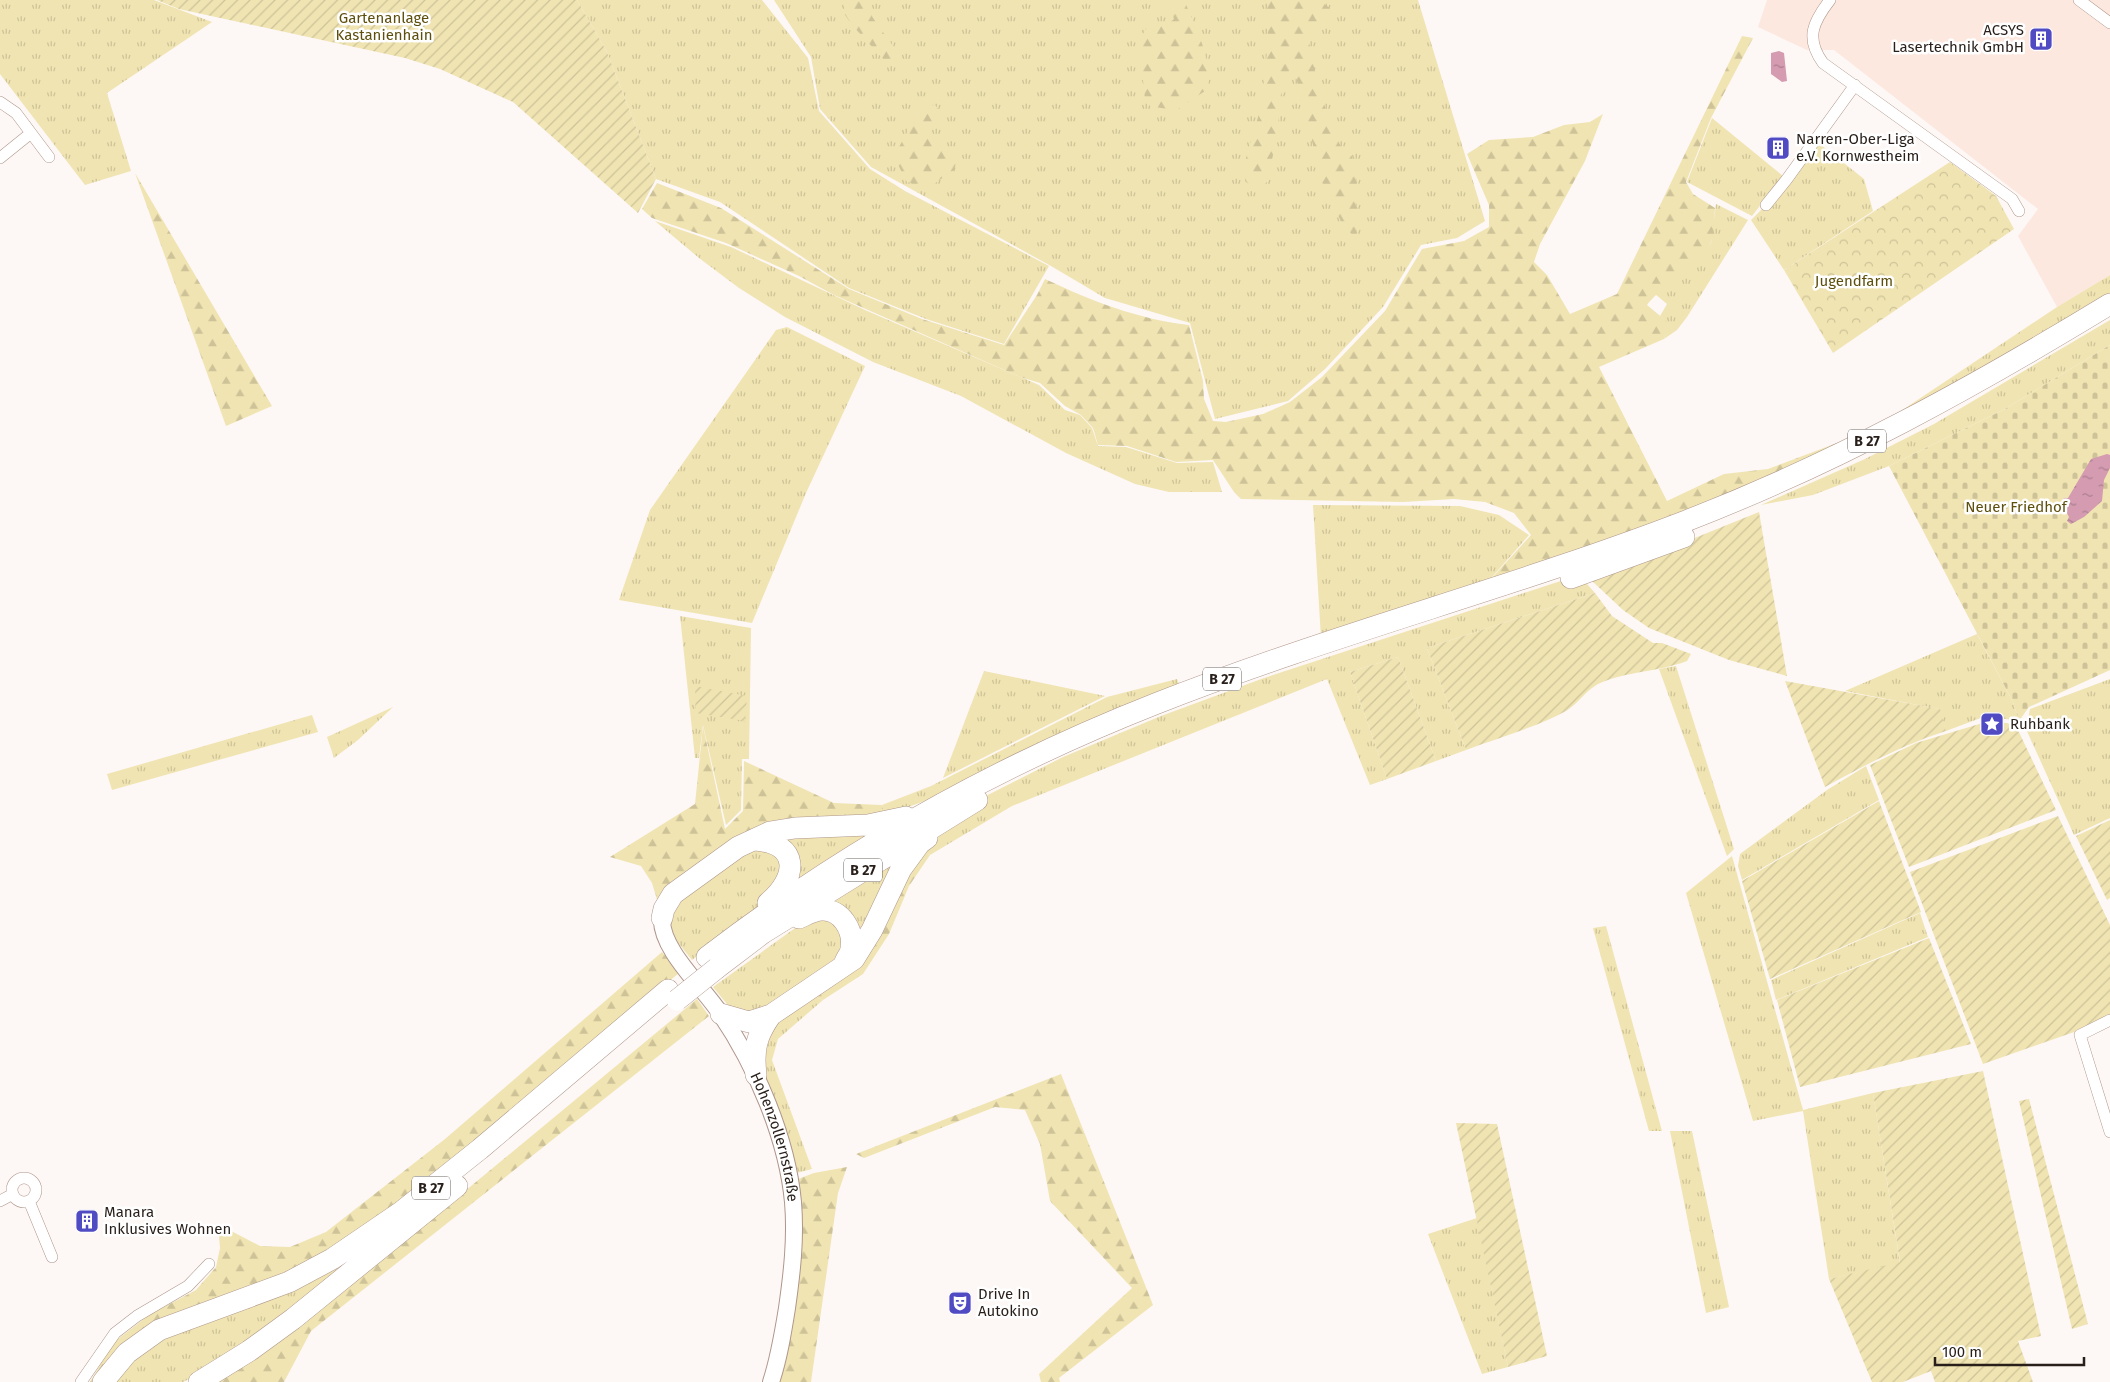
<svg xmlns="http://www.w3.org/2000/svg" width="2110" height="1382" font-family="'Fira Sans',sans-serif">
  <defs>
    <pattern id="grass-tufts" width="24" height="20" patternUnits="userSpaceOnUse" patternTransform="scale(1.25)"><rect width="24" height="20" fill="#f0e4b2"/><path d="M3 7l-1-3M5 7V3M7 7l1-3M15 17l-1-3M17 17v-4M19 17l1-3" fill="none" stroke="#cec398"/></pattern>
    <pattern id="forest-firs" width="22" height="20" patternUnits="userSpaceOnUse" patternTransform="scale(1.25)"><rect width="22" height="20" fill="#f0e4b2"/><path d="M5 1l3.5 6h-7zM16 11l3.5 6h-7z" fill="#cec398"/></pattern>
    <pattern id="cemetery-stones" width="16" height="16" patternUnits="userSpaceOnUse" patternTransform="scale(1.25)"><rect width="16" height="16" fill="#f0e4b2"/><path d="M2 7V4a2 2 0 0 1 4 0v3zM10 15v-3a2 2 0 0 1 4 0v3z" fill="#cec398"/></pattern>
    <pattern id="park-crowns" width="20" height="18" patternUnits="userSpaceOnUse" patternTransform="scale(1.25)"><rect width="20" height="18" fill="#f0e4b2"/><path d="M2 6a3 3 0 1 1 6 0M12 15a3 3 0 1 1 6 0" fill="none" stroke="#cec398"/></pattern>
    <pattern id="garden-furrows" width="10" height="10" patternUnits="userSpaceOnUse" patternTransform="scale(1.25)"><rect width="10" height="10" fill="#f0e4b2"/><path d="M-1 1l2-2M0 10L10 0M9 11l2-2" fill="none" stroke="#cec398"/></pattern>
    <pattern id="water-ripples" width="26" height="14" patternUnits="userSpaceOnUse" patternTransform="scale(1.25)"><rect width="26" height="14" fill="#d49bb1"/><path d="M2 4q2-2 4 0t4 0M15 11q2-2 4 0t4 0" fill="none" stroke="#ac7e8f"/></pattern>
  </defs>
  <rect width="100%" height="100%" fill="#fdf8f5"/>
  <path fill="#fde8df" d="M1767,0H2110V275L2057,307L2018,236L2038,209L1834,50H1807L1758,27Z"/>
  <path fill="url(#grass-tufts)" d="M0,0H154L212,22L107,93L131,171L85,185L0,74Z
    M577,0H762L808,58L819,111L870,169L905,191L1049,266L1004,344L926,319L849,288L720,202L656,179L607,52Z
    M774,0H1418L1485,221L1457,238L1421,245L1383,307L1325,369L1288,401L1215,419L1190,323L1105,298L1051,266L871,167L820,109L811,57Z
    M1712,118L1783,176L1752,216L1687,182Z
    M1815,140L1864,179L1873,211L1784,270L1751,220L1766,205Z
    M1716,204L1748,220L1687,317L1677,330L1664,339L1669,324L1660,316L1667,304L1655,294L1695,261L1711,243Z
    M655,221L731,247L865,310L1039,385L1065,410L1080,415L1092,428L1098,446L1126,447L1177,463L1213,462L1222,492H1169L1135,484L1066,453L961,396L873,362L785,317L739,288L699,258Z
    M2110,275V304L1874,429L2057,307Z
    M2110,320V345L2005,409L1889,466L1813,495L1761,505L1865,459L1934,424Z
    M787,327L865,366L806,493L752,623L619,600L650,510L776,330Z
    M1313,505L1460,506L1499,515L1529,535L1478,593L1321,638Z
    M1579,575L1595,593L1427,648L1466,750L1436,761L1398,657L1350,672L1387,779L1370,785L1327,679L1012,806L930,855L916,850L962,808L1063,757L1161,716L1264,678Z
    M680,616L751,628L749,759H742L741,810L726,825L703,725L699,758H695Z
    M1977,634L2013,702L2019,721L1986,716L1946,731L1939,709L1845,691Z
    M1676,666L1734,849L1727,856L1659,669Z
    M984,671L1105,696L943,778Z
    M1177,679L1179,684L1079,725L928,800L885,815L882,805L931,786L1107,697Z
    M2110,679V818L2074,835L2026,729L2030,709Z
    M393,707L358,740L334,758L327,737Z
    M312,715L318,732L112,790L107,774Z
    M1866,766L1879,800L1742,880L1738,866L1740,854L1827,790Z
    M872,830L859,845L796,885L781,835Z
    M912,845L860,939L829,905Z
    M754,846L780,853L779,889L752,914L692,960L675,939L668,913L682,895Z
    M1732,856L1803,1110L1873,1093L1900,1263L1829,1279L1803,1111L1753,1121L1686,893Z
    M1920,913L1928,937L1776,1000L1771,980Z
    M831,917L845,930L846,949L833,967L754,1014L731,1009L713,987L805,921Z
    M1606,926L1662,1131H1649L1593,928Z
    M806,993L823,1000L778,1039L772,1060L812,1169L789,1175L757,1042Z
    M1670,1131H1692L1729,1307L1706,1313Z
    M1477,1218L1508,1367L1482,1374L1428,1234Z
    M394,1229L289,1312L204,1372L183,1382H113L132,1357L165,1336Z"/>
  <path fill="url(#forest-firs)" d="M843,0H863L873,18L895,49L894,59L885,61L852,25L845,15Z
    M1163,0H1184C1196,27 1212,59 1208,89L1178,109H1167L1150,106L1145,100L1139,40L1146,29L1168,24L1174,19L1171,11L1163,4Z
    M1267,0H1318L1330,8L1324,24L1309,42C1316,80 1326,118 1344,153L1352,156L1357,181L1354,196L1361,221L1355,237C1338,223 1336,207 1324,189L1293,65C1280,84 1280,106 1278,129C1276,147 1270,165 1267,182L1255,190L1245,181L1246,158L1261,107L1268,43Z
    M1742,36L1753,38L1711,118L1686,182L1693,194L1715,208C1714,218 1715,232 1711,242C1705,260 1661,286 1647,305L1670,324L1664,339L1599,367L1667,501L1724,474L1768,469L1874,429L1877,436L1478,593L1531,535L1514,513L1485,502L1454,499L1403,502L1241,499L1234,492L1213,460L1176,462L1127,446L1098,445L1093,428L1081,415L1065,406L1040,383L1020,377L834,295L799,276L726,243L652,218L642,209L657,183L721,208L849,289L922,319L1004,345L1037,295L1045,279C1092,301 1137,319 1189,325L1203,381L1204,399L1213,421L1226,422L1263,414L1290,402L1322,377L1385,311L1422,249L1464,241L1489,227V205L1467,154L1489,140L1533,137L1564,125L1590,122L1603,114L1585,161L1540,244L1534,262L1547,275L1570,314L1617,294Z
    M927,104L936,106L941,114L933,123L928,136L937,147H949L958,157L954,170L925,190L906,181L894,156L915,118Z
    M135,173L272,406L226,426Z
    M703,726L725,829L743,811L744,761L834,803L882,805L885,815L780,824L659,906L652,883L641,866L610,857L695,804Z
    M916,850L930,855L909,886L889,934L863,974L823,1000L806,993L841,969Z
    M662,952L679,973L427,1185L300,1269L156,1325L96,1382H90L114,1342L149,1315L196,1290L216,1267L220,1248L218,1224L260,1246L290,1247L326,1232L445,1139Z
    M697,999L709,1016L311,1331L284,1382H215L366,1273Z
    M1061,1074L1153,1305L1059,1378L1060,1382H1041L1039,1374L1132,1288L1050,1201L1040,1144L1025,1110L995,1107L864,1158L856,1154Z
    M847,1167L838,1193L811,1382H775L798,1179L814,1173Z"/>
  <path fill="url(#cemetery-stones)" d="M2110,345V670L2029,707L2019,721L2013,702L1889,466L2005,409Z"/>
  <path fill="url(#park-crowns)" d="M1950,162L1996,196L2014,229L1833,353L1784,270Z"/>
  <path fill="url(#garden-furrows)" d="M157,0H577L607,52L656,179L638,213L513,102L440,69L405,58L179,9Z
    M1759,512L1787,676L1729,660L1649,628L1623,610L1591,580Z
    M1595,593L1612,616L1653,643H1662L1691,654L1687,661C1659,672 1626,671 1598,684C1585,691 1578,704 1566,711C1537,727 1497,738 1466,750L1427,648Z
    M1398,657L1436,761L1387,779L1350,672Z
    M1785,681L1940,709L1946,731C1903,745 1865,765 1825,787Z
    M695,686L747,696L745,721L696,713Z
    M1986,722L2007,723L2017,728L2056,810L1909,867L1870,765L1916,743Z
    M1879,801L1921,912L1770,979L1742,881Z
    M2058,816L2110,925V1014L2077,1031L1983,1064L1910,872Z
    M2110,820V898L2107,900L2076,836Z
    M1929,938L1971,1044L1800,1087L1777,1000Z
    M1983,1071L2041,1336L2018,1341L2033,1382H1935L1931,1371L1903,1382H1872L1829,1279L1900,1262L1873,1093Z
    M2029,1099L2088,1324L2072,1329L2019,1101Z
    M1456,1123L1497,1124L1547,1356L1508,1367Z"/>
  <path fill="url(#water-ripples)" d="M1779,51L1784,53L1787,81L1782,82L1771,74V53Z
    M2107,454L2110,455V468L2104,480L2102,501L2084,517L2071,524L2067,521L2069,517L2062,504L2064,498H2068L2091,459Z"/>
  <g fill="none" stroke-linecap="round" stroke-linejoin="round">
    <g stroke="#af968b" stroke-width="12">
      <path id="street" d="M1830,0C1813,22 1805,38 1823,63L2012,199L2019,211
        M2079,0L2110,23
        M0,102L16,113L49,157
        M0,158L31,133
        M1766,205L1787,179L1855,85
        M2110,1020L2080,1035L2110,1132
        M12 1190a12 12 0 1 1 24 0a12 12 0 1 1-24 0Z
        M0,1201L13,1194
        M29,1201L52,1257
        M81,1382L115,1333L137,1316L188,1286L209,1264"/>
    </g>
    <g stroke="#af968b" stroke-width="18">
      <g id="secondary">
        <path id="s1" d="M662,918C660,949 703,987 720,1013C756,1066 787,1138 793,1202C796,1238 792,1273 787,1308C783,1333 779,1358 771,1382"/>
      </g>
    </g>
    <g stroke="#af968b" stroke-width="22">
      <path id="highway" d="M1571,578L1684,537
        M754,840C801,843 798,878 768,903
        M662,918L664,909L673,894L738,847L770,832L795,828L868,825L906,817
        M799,918C806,915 814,910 822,910C841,909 854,930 851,948C851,953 847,957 845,962
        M707,957C844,852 995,767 1155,704C1329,635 1512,588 1686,521C1838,462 1972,388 2110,304
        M717,968L763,933L977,800
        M721,1014L749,1022L771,1015
        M756,1075C753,1050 756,1036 771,1015L854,959L872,930L901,869L920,843L927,838
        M103,1382L127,1353L159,1330L289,1282L332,1259L401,1212L480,1149L668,990
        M199,1382L249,1351L293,1319L457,1186"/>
    </g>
    <use href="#street" stroke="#fff" stroke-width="11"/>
    <use href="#secondary" stroke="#fff" stroke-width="16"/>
    <use href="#highway" stroke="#fff" stroke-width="21"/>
    <g stroke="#af968b" stroke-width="22" stroke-linecap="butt">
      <path id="highway-bridge" d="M677,1000L717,968"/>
    </g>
    <use href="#highway-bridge" stroke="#fff" stroke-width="21"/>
  </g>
  <defs>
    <g id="building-square" transform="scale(1.25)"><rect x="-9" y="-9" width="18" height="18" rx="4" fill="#504bc2" stroke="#fff"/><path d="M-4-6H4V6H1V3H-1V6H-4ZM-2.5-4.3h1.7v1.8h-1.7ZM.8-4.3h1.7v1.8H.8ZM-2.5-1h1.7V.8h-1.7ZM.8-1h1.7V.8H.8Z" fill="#fff"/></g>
    <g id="sight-square" transform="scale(1.25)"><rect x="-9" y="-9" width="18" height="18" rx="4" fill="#504bc2" stroke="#fff"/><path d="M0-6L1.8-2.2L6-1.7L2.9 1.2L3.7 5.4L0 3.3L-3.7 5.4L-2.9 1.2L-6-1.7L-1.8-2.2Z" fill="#fff"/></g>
    <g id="theatre-square" transform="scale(1.25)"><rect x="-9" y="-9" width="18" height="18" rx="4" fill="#504bc2" stroke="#fff"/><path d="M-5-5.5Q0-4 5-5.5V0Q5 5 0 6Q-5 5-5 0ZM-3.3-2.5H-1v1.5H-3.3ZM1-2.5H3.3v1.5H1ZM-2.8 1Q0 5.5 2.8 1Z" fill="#fff"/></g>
  </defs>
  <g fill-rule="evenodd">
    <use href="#building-square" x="2041" y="39"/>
    <use href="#building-square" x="1778" y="148"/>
    <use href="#sight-square" x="1992" y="724"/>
    <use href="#building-square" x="87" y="1221"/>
    <use href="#theatre-square" x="960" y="1303"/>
  </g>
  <g text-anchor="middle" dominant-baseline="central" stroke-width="5" stroke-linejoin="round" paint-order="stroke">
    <g fill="#fff" stroke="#68625f" stroke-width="1">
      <rect x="1848" y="429.5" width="38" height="23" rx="4"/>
      <rect x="1203" y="667.5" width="38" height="23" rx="4"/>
      <rect x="844" y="858.5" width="38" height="23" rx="4"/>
      <rect x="412" y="1176.5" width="38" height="23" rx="4"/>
    </g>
    <g font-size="14" font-weight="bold" fill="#281f1a">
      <text x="1867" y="441">B 27</text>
      <text x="1222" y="679">B 27</text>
      <text x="863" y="870">B 27</text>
      <text x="431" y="1188">B 27</text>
    </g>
    <g font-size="15" fill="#5e4f0d" stroke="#fff">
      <text x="384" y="18">Gartenanlage<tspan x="384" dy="17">Kastanienhain</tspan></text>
      <text x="1854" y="281">Jugendfarm</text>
      <text x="2016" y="507">Neuer Friedhof</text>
    </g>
    <g font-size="15" fill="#281f1a" stroke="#fff" text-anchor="start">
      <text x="2024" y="30" text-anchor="end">ACSYS<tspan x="2024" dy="17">Lasertechnik GmbH</tspan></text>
      <text x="1796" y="139">Narren-Ober-Liga<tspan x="1796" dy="17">e.V. Kornwestheim</tspan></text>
      <text x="2010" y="724">Ruhbank</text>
      <text x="104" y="1212">Manara<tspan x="104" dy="17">Inklusives Wohnen</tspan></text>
      <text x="978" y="1294">Drive In<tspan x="978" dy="17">Autokino</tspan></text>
    </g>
    <g font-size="15" fill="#281f1a" stroke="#fff">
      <text stroke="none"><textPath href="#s1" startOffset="250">Hohenzollernstraße</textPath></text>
    </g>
  </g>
  <path d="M1935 1357v8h149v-8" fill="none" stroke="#281f1a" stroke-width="2.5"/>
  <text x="1942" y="1357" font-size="15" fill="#281f1a" stroke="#ffffff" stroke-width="4" paint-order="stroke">100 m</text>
</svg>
